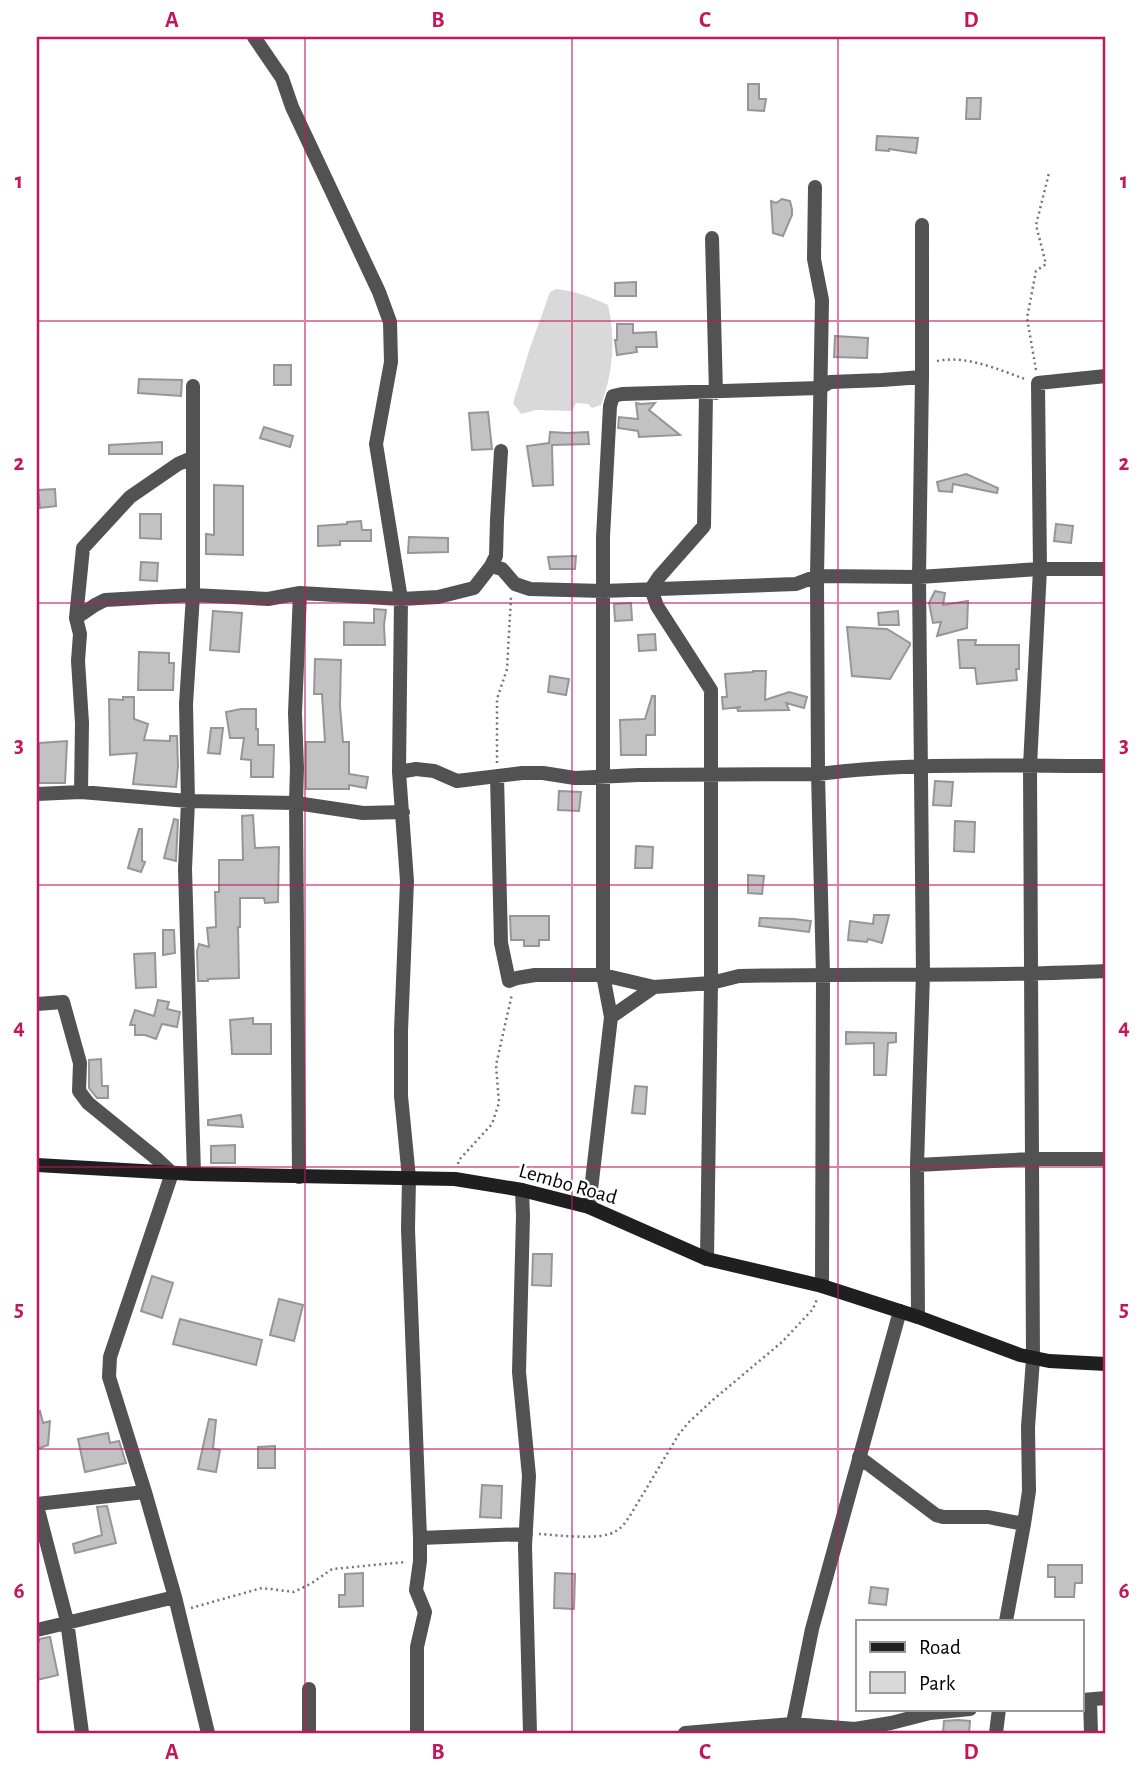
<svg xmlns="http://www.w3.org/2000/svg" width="1143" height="1770" font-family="'Alegreya Sans',sans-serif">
  <rect width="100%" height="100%" fill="#fff"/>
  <path fill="#d9d9d9" d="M556,289C575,291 591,297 608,305C616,339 613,373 601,405L592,408L588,404L576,403L572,411L536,410L521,414L513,403L530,348L550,292Z"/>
  <path fill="#c2c2c2" stroke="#969696" stroke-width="2" d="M748,84H759V99H766L764,111L748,110Z
    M967,98H981L980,119H966Z
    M877,136L918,138L916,153L889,149V151L876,150Z
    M782,199L790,201L792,209V215L783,236L773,233L771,201L776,203Z
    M636,282V296H615V283Z
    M617,324H633V333L656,332L657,347H636L637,352L617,355L615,340H617Z
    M835,336L868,338L867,358L834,357Z
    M274,365H291V385H274Z
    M139,379L182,380L181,396L138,393Z
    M636,403L641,404L655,403L649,410L680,435L639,437L638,431L618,428L619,417L638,419Z
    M488,412L492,449L472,450L469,413Z
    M264,427L293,436L290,447L260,438Z
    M550,432L567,433L588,432L589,444L552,445L553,485L533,486L527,446L549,443Z
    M162,442V454H109V445Z
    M966,474L998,488L997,493L953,484L952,492L939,491L937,482Z
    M214,485L243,486V555L206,554V534L214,535Z
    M55,489L56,506L40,508L38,490Z
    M140,514H161V539L140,538Z
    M361,521L362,530H371V541H340V545L318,546V526L347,524V522Z
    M1056,524L1073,526L1071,543L1054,541Z
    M409,537L448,538V552L408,553Z
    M576,556L575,569H550L548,557Z
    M141,562L158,563L157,581L140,580Z
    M935,591L945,593L943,605L968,601L967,628L937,636L941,622L933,623L929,603Z
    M631,603L632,620L615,621L614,604Z
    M374,609L386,610L384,625L385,645H344V622L374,623Z
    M213,611L242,613L239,652L210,650Z
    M898,611L899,625H879L878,613Z
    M847,627L887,629L910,643V645L890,679L852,676Z
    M655,634L656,650L639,651L638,635Z
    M958,640H976L975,645H1019V669H1016L1017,680L977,684L975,668H960Z
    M139,652L169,653V663H174L173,690H138Z
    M315,659L341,660L340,706L343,742H349V774L368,777L366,788L349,785V789H306V742H325L322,694H314Z
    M753,671H766L765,700L789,692L807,697L804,708L786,703L789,710L738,711L737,708L741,707L723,709L722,697H727L725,674L753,672Z
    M550,676L569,679L566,695L548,692Z
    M652,696H655V735H646V755H621L620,720L645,719Z
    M123,697H134V719L148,724L144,740L170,741V736H177L178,766L176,787L133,784L137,753L110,755L109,699L123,700Z
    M241,709H256V729H258V745H274L273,777H251V760L241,759L244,738H230L226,712Z
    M211,728H223L220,754L208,753Z
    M67,741L65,783H39V743Z
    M935,781L953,782L951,806L933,805Z
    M559,791L581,792L579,811L558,810Z
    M253,815L255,848L279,847L278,902L265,903L264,898H240V927H238L239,978L208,979V981H198L197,951L199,944L209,947L207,928L216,927L215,892H219V860H243L242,816Z
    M174,819L178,820L176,861L164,858Z
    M955,821L975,822L974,852L954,851Z
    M139,829H142V861L145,862L141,872L128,868Z
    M636,846L653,847L652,868H635Z
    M748,875L764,876L762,894L748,893Z
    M874,915H889L882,943L868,939L867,942L848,940L850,921L873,924Z
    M510,916H549V940H539V946H524V940H511Z
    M760,918L794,919L811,921L809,932L759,926Z
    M163,930H174L175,953L163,955Z
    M155,953L156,987L136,988L134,954Z
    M158,1000L169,1002L167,1009L180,1012L177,1027L162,1024L156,1039L145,1035H135V1025H130L135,1010L154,1016Z
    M253,1018V1024H271V1054H232L230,1020Z
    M846,1032L896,1033V1042L888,1043L886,1075H874V1043L846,1044Z
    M101,1059L102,1086H108V1098H97L89,1088V1060Z
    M635,1086L647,1087L645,1114L632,1113Z
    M241,1115L243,1127L208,1125V1120Z
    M235,1145V1163H211V1146Z
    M533,1254H552L551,1286L532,1285Z
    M152,1276L173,1283L162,1318L141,1311Z
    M279,1299L303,1305L294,1341L270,1335Z
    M180,1319L262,1340L256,1365L173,1344Z
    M40,1411L43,1423L50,1421L48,1445L37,1449V1412Z
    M209,1419L216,1420L213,1449L220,1450L216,1472L198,1469Z
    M108,1433L110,1443L119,1441L126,1463L85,1472L78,1439Z
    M275,1446V1468H258V1447Z
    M482,1485L502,1486L501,1518L480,1517Z
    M107,1506L116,1543L75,1553L73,1544L102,1535L97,1507Z
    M1048,1565H1082V1583H1075L1074,1597H1055V1577H1048Z
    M363,1573V1606L339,1607V1595H345V1574Z
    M555,1573L575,1574L574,1609L554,1608Z
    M871,1587L888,1589L886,1605L869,1603Z
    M50,1637L58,1675L37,1680V1643L39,1642V1639Z
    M958,1720L970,1721L969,1733H943L944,1721Z"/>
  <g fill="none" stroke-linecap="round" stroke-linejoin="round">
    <path stroke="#747474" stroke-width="2.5" stroke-dasharray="2 3.5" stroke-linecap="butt" d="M937,361C966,355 997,369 1025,379
      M1036,370L1027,318L1036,271L1046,264L1036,225L1049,173
      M497,763V699L507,669L511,597
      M458,1164L459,1160L492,1124L499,1103L496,1065L512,994
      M539,1534C558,1535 601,1541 616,1531C623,1527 627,1520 631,1514L679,1434L689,1422L714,1399L782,1342L813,1309L817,1299
      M191,1608L262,1588L294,1592L312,1583L332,1569L406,1562"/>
    <path stroke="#525252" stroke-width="14" d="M254,37L282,78L292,107L379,292L390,322L391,362L376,444L401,599L399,772L407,881L401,1031V1096L409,1178L408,1229L420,1538V1561L416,1590L425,1612L417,1647V1733
      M815,187L814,259L822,300L817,576L818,774L823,975L822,1286
      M712,238L716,393
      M193,386V595L186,704L188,801L185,869L194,1174
      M706,393L704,526L659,577L651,589L657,606L711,690V983L707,1259
      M491,566L502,569L515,584L530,589L603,591L796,584L817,576L919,577L1040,569H1106
      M76,618L83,548L130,497L178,464L192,458
      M399,772L416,769L434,771L457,781L522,773H543L575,778L638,775L818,774C913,762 1011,766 1106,766
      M497,776L501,943L509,981L517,978L535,975H603L654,987L711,983L739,976C861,973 984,977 1106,971
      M81,792L82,723L78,661L80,634L76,618L95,605L105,600L193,595L268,599L300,593L401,599L438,597L474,588L491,566L496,556L497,520L501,451
      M37,794L81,792L188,801L296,803L297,768L295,713L300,593
      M37,1004L63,1002L80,1063L79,1091L88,1103L157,1159L172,1173L110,1357L109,1377L145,1492L175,1597L208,1733
      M611,1017L654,987
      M917,1165L1033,1159H1106
      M299,1177L296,803L363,813L403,812
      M522,1190L523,1216L519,1372L529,1476L525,1546L530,1733
      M589,1207L611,1017L603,975V537L610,406L613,396L622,394L820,388L830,382L882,380L922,377
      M918,1317L917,1165L923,974L919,577L922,377V225
      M859,1457L936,1515L943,1517H988L1024,1524
      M37,1504L145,1492
      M37,1506L67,1621L82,1733
      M420,1538L526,1534
      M1006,1621L1024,1524L1029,1491L1028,1427L1033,1359L1030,766L1040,569L1038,383L1106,376
      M37,1630L175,1597
      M309,1689V1733
      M1083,1700L1106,1698
      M1090,1700L1091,1733
      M685,1733L792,1724L855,1729L891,1723L930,1713L970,1709
      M791,1733L812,1629L900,1311
      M996,1733L999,1709"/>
    <path stroke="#1f1f1f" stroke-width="14" d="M37,1165L194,1174L455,1179L522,1190L589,1207L707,1259L822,1286L918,1317L1020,1355L1049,1361L1106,1364"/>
  </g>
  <path fill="none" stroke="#c2185b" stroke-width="2" stroke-opacity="0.55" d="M305,37V1733M572,37V1733M838,37V1733M37,321H1106M37,603H1106M37,885H1106M37,1167H1106M37,1449H1106"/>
  <g text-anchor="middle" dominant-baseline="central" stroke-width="5" stroke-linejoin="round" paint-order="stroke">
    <g font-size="21" fill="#000" stroke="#fff">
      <text transform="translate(568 1184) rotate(16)">Lembo Road</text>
    </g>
  </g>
  <rect width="1143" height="1770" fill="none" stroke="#ffffff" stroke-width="77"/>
  <rect x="856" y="1620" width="228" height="91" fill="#ffffff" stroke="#999999" stroke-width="2"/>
  <rect x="870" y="1642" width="35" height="10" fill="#1f1f1f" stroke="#999999" stroke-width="2"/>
  <text x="919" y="1654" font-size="21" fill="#000000">Road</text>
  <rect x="870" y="1672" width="35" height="21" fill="#d9d9d9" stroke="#999999" stroke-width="2"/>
  <text x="919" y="1690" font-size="21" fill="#000000">Park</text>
  <rect x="38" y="38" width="1066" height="1694" fill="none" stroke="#c2185b" stroke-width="2.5"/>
  <g font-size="23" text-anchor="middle" font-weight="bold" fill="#c2185b">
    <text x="172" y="27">A</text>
    <text x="438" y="27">B</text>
    <text x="705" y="27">C</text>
    <text x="971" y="27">D</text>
    <text x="19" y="188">1</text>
    <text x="1124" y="188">1</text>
    <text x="19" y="470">2</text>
    <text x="1124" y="470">2</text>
    <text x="19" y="752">3</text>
    <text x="1124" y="752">3</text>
    <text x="19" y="1034">4</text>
    <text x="1124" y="1034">4</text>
    <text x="19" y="1316">5</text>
    <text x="1124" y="1316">5</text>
    <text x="19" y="1598">6</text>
    <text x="1124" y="1598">6</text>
    <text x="172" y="1759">A</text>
    <text x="438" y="1759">B</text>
    <text x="705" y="1759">C</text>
    <text x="971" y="1759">D</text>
  </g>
</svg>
